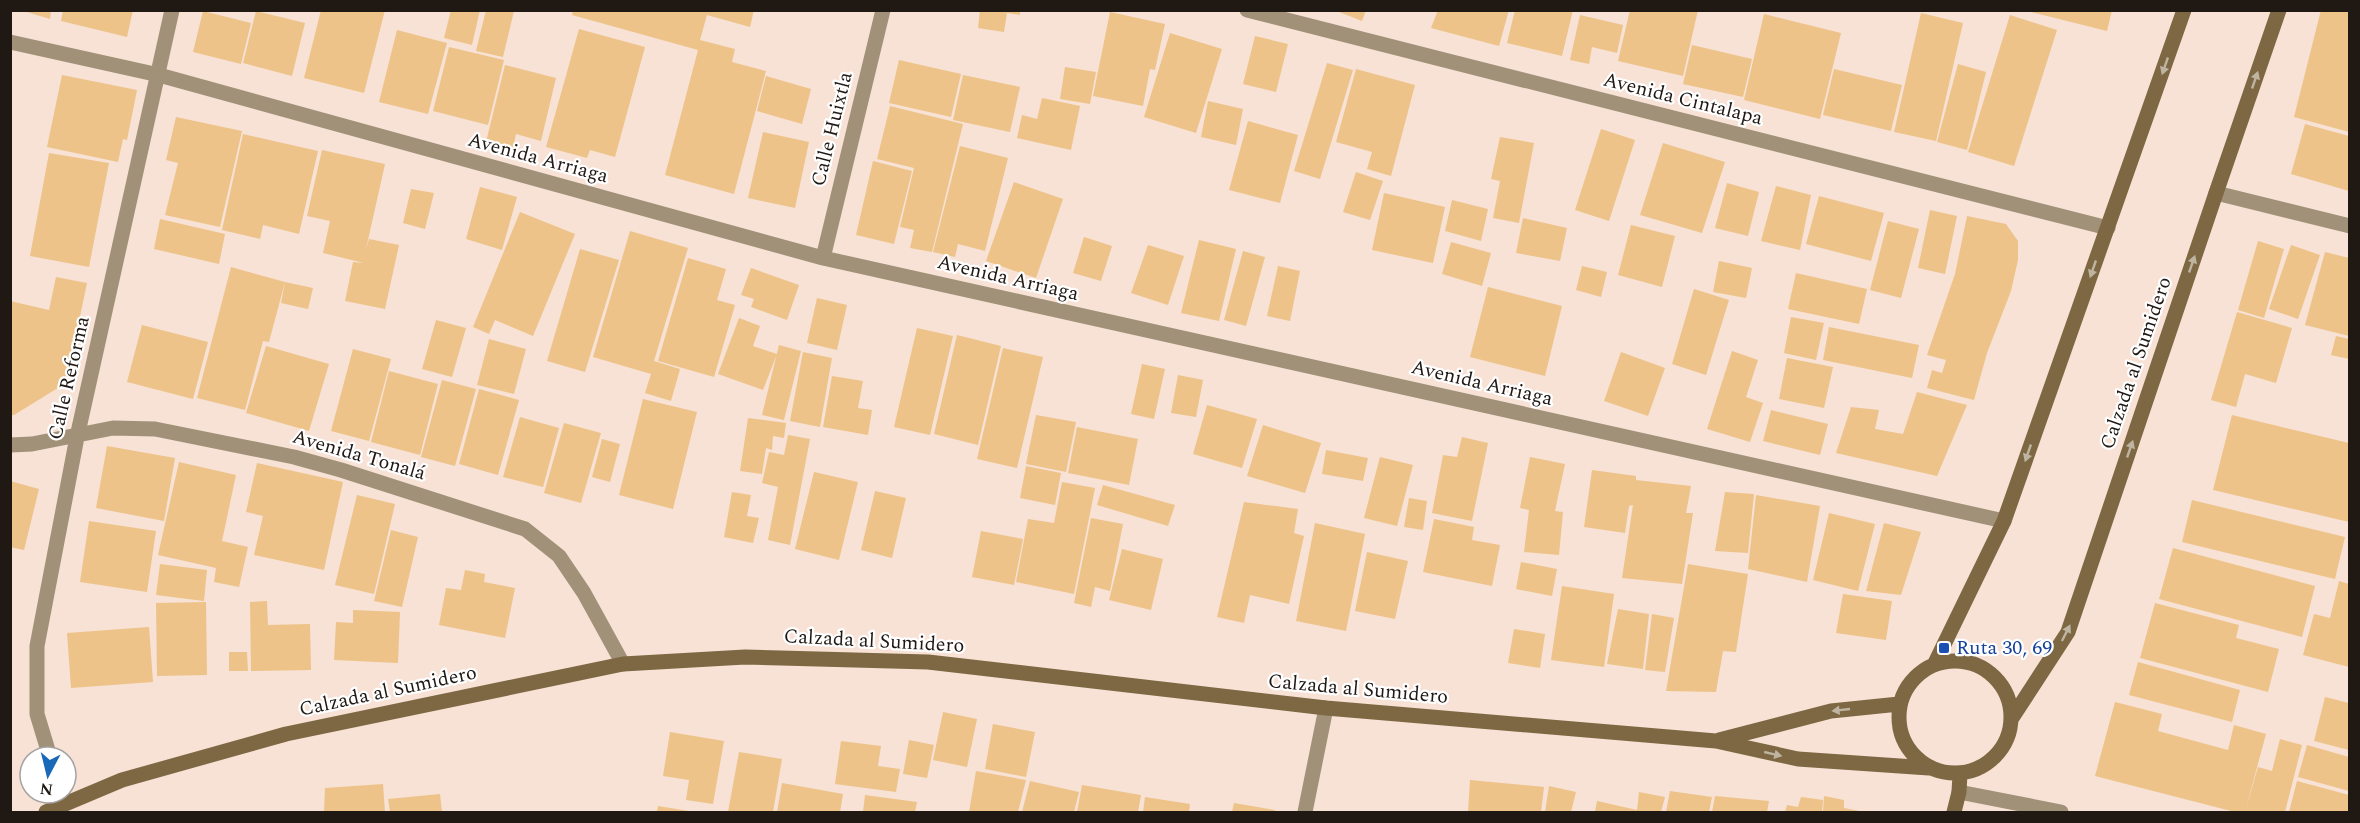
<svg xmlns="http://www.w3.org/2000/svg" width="2360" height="823" font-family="Spectral,serif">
  <rect width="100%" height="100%" fill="#f7e2d5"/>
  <path fill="#edc389" d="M20,10H51L50,19Z
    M63,10H133L127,37L61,21Z
    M321,10H385L364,93L304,78Z
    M451,10H480L472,45L444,38Z
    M486,10L514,11L503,57L476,51Z
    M573,10H754L750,27L707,15L700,40L735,49L732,62L766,71L734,194L665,175L698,50L572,15Z
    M980,10H1020V15L1007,13L1004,32L978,28Z
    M1334,10H1366L1362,21Z
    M1438,10H1509L1499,46L1431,28Z
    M1515,10H1573L1562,56L1507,43Z
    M1630,10H1698L1683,76L1618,61Z
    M2023,10H2112L2107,31Z
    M2321,10H2349V132L2294,117Z
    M203,11L251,23L241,64L193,52Z
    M256,11L305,23L292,76L243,63Z
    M1110,12L1165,24L1155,70L1150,69L1143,106L1093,96Z
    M1921,13L1963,23L1936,141L1894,132Z
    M1764,14L1841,33L1820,119L1744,100Z
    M1580,15L1623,25L1617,53L1592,47L1589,64L1570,60Z
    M2010,15L2057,30L2014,166L1968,152Z
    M579,29L645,47L615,157L590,150L587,158L546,147Z
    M397,30L447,43L428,114L379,102Z
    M1170,33L1222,49L1196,133L1144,117Z
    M1255,36L1288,44L1276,92L1243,84Z
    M1692,45L1752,59L1743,97L1683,84Z
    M449,47L504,60L488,125L433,111Z
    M899,60L961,74L951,117L889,103Z
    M1327,63L1353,70L1320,179L1294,171Z
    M1958,64L1986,72L1967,150L1937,142Z
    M505,65L556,78L541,141L516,134L513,148L486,142Z
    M1065,67L1096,72L1090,104L1060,99Z
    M1356,69L1415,85L1391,176L1367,169L1372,152L1336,142Z
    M1834,69L1902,85L1891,131L1823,115Z
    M62,75L137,90L127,140L123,139L118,162L47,147Z
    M963,75L1020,87L1010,132L953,120Z
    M766,76L811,89L802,124L757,111Z
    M1042,98L1080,106L1071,150L1017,138L1022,115L1037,119Z
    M1208,101L1243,109L1236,145L1201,137Z
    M890,106L963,124L932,252L910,248L914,230L900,227L914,168L877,159Z
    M176,117L242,131L220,227L165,215L178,163L166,160Z
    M1248,121L1298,135L1280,203L1229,190Z
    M2305,124L2349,136V191L2291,174Z
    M1601,129L1635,140L1609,221L1575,210Z
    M763,132L809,142L795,208L748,198Z
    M243,134L318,151L299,234L263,225L260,239L222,230Z
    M1500,137L1534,143L1519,223L1493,218L1500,181L1491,179Z
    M1663,143L1725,162L1702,233L1640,215Z
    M960,146L1008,158L985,251L958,244L955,257L933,252Z
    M322,150L385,164L366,249L369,239L399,245L385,309L345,301L353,262L364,263L323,253L330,221L307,216Z
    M49,153L109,163L89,267L30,256Z
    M873,161L912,171L894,244L856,235Z
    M1356,172L1383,181L1370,220L1343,212Z
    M1014,182L1063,199L1036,278L986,261Z
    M1727,183L1759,192L1748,236L1715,228Z
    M1776,186L1811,195L1800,250L1761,241Z
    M480,187L517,197L502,250L466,239Z
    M411,189L434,193L425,229L403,223Z
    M1384,193L1445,207L1433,263L1372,250Z
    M1819,196L1884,213L1871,261L1806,244Z
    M1452,200L1488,209L1481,241L1445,231Z
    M1930,210L1957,216L1945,274L1918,268Z
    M520,212L575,234L533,336L495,320L489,334L473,327Z
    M1967,216L2006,224L2018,241V260L2011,291L1987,353L1974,400L1927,388L1932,370L1942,373L1946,360L1927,355L1955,274Z
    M1523,218L1567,228L1560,261L1516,253Z
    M160,219L225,234L219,264L154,249Z
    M1888,221L1919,229L1901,298L1870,290Z
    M1631,225L1675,236L1662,287L1618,275Z
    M630,231L688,248L654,361L680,369L671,401L645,393L651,374L593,357Z
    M1084,237L1112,246L1101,281L1073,273Z
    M1199,240L1236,249L1219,321L1181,313Z
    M2258,241L2284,249L2264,318L2238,310Z
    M1451,242L1491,253L1482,286L1442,274Z
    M1148,245L1184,256L1168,305L1131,293Z
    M2291,245L2320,255L2298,319L2269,309Z
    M580,249L619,260L585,372L547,361Z
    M1243,251L1265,257L1246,326L1224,320Z
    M2325,252L2349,258V336L2305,325Z
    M688,258L726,269L717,300L735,305L714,377L658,361Z
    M1719,261L1752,268L1746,298L1713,292Z
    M1278,266L1300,271L1290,321L1267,316Z
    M1582,266L1607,272L1601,297L1576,290Z
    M231,267L285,282L269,342L263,341L245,410L197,398Z
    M751,268L799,285L787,320L751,307L754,299L741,295Z
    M1796,273L1867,289L1859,324L1788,309Z
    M56,277L87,283L66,383L14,415H10V301L49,310Z
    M285,282L313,288L308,309L281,303Z
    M1488,287L1562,306L1545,376L1470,357Z
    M1694,289L1729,300L1706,375L1672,364Z
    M817,298L847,305L837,350L807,343Z
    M2237,312L2292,328L2276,383L2245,374L2236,407L2211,400Z
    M1791,317L1824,323L1816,360L1784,353Z
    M739,318L760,326L753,346L777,354L763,390L718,374Z
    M436,320L466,328L452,377L422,369Z
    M142,325L208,342L193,399L127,382Z
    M1829,327L1919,345L1912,378L1823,360Z
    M917,328L953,336L930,435L894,427Z
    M957,335L1001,346L978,445L934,434Z
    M2336,336L2349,339V359L2331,355Z
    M489,339L526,349L514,394L477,385Z
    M779,345L801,351L784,420L762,415Z
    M266,346L329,364L309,431L246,413Z
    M1003,348L1043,357L1017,468L977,459Z
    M353,349L391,359L369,441L331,431Z
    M1732,351L1758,360L1746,397L1763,403L1750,442L1707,429Z
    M803,352L832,358L820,427L790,421Z
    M1621,352L1665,368L1648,416L1604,401Z
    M1787,358L1833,367L1824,408L1779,399Z
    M1142,364L1165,369L1154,419L1131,414Z
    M389,371L438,384L420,455L371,442Z
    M1178,375L1203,380L1196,417L1171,413Z
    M832,376L863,381L858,408L872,410L868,435L823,427Z
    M442,380L476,389L455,466L421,457Z
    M479,389L519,400L498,475L459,464Z
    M1917,392L1967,405L1937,476L1836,453L1851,407L1879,410L1875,429L1903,434Z
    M643,399L697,412L673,509L619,495Z
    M1207,405L1257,419L1242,468L1193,454Z
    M1771,410L1828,424L1820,455L1763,441Z
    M1036,415L1076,422L1066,472L1026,464Z
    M2232,415L2349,443V522L2213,490Z
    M520,417L559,428L543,487L503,477Z
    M748,418L786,423L784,438L773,436L772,450L766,448L762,474L740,471Z
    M564,423L601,433L581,503L544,493Z
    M1263,425L1321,443L1305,493L1247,476Z
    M1077,427L1138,439L1129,485L1068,473Z
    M788,435L810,439L790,545L768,540L778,487L762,483L769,452L784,455Z
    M1462,437L1488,443L1472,521L1432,513L1443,455L1457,457Z
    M602,439L620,444L610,482L592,477Z
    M107,446L175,458L164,521L96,508Z
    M1326,450L1368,458L1363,481L1322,474Z
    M1380,457L1413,465L1397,526L1364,518Z
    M1530,457L1565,464L1555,511L1563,512L1559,555L1524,552L1529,510L1520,508Z
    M179,462L236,475L222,541L248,547L239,587L214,582L216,568L158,555Z
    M257,463L343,482L324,570L254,555L263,516L246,512Z
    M1026,466L1061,473L1055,505L1020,498Z
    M1592,470L1636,476V480L1691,486L1686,513H1693L1682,584L1622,578L1633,505L1629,506L1625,533L1584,527Z
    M814,472L858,482L839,560L795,549Z
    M10,481L39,489L24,550L10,547Z
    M1062,482L1095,488L1074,594L1016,582L1028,519L1054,523Z
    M1103,485L1175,505L1168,526L1097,505Z
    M875,491L906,498L892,558L861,550Z
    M732,492L751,495L747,516L759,518L753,543L724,537Z
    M1725,492L1754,494L1748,553L1715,551Z
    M357,495L395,504L374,594L335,585Z
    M1756,495L1820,506L1807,582L1748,569Z
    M1409,498L1427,501L1423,530L1404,527Z
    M2192,500L2345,537L2335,579L2182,542Z
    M1244,502L1298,509L1294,533L1304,536L1289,604L1250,595L1244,623L1217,617Z
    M1829,513L1875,524L1858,591L1813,580Z
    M1091,518L1123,524L1110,591L1095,587L1091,607L1074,603Z
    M1434,519L1474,527L1472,540L1500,545L1492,586L1423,572Z
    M89,521L156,531L147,592L80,582Z
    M1315,523L1365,534L1346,631L1296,621Z
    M1884,523L1921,532L1901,595L1866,591Z
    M391,530L418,537L402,607L374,601Z
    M981,531L1023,539L1014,585L972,577Z
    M2173,548L2315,586L2302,637L2159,599Z
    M1122,549L1163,559L1151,610L1109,600Z
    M1367,552L1408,561L1395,619L1355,611Z
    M1521,562L1557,569L1552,596L1516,589Z
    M160,564L207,570L204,601L156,595Z
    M1688,564L1748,574L1736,652L1723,651L1716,692L1666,691Z
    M465,570L485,574L484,582L515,588L505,638L439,625L446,588L461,590Z
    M2339,581L2349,584V667L2303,655L2314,614L2330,618Z
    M1562,586L1614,594L1604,667L1551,660Z
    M1843,594L1892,601L1886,640L1836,633Z
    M267,601L268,625L310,624L311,670L251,671L250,602Z
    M206,602L207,675L157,676L156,603Z
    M2155,603L2239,625L2236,638L2279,649L2268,692L2140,658Z
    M1618,609L1649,614L1643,669L1607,664Z
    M353,610L400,612L398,663L334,660L336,622L353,623Z
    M1652,614L1674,618L1665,672L1645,670Z
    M149,627L153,682L71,688L67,633Z
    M1514,629L1545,634L1540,668L1508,663Z
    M229,652H247L248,671H229Z
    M2138,662L2240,690L2232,722L2129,695Z
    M2325,697L2349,703V750L2314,741Z
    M2115,702L2162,714L2158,731L2228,750L2234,725L2266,734L2245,812H2235L2095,776Z
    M943,712L977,719L967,767L933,760Z
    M993,724L1035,732L1026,777L985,769Z
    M670,732L724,741L713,804L686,800L689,780L663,776Z
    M2280,739L2302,745L2285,812H2245L2258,767L2272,771Z
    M909,740L934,745L927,778L903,774Z
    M841,741L881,746L878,766L900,769L896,792L835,784Z
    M2307,745L2349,757V791L2298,777Z
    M739,752L782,759L773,812H728Z
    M976,771L1026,780L1018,812H969Z
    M1470,780L1544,787L1541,812H1468Z
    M1030,781L1079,792L1074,812H1022Z
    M2297,781L2349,795V812H2289Z
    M782,783L843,794L840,812H777Z
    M383,784L385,812H324L325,788Z
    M1082,785L1141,795L1138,812H1077Z
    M1549,786L1576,792L1571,812H1545Z
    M1670,791L1712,797L1709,812H1666Z
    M1639,792L1665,797L1661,812H1595L1597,801L1637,810Z
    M440,794L442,812H390L388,799Z
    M865,795L917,802L915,812H863Z
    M1715,796L1769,801L1767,812H1712Z
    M1824,796L1844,800V808L1865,812H1823Z
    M1145,797L1190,804L1189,812H1143Z
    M1801,797L1823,800L1822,812H1785L1787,805L1798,807Z
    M1234,803L1275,810V812H1232Z
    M658,806L689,811V812H657Z"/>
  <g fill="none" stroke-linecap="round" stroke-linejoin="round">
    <path stroke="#a09178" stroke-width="15" d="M1247,10L2108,228
      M10,42L159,75L823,258L2004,521
      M2216,193L2350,226
      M823,258L883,10
      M10,445L32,444L113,428L155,429L294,457L341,470L525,529L559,556L584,593L623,664
      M50,757L37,714V646L77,437L172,10
      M1959,792L2061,812
      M1305,812L1326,708"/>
    <path stroke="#7d6843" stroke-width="15" d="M1899 717a56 56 0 1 1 112 0a56 56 0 1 1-112 0Z
      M1934,665L2004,521L2184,10
      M2012,718L2068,632L2216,193L2279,10
      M1719,740L1831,711L1899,704
      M46,812L122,780L286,734L623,664L745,657L928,662L1326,708L1716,741L1798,759L1929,768
      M1954,812L1959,792L1960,774"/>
  </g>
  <defs><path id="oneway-solid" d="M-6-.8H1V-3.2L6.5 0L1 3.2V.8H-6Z" transform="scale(1.5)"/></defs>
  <g fill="#beb4a1">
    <use href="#oneway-solid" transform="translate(2165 66) rotate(109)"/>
    <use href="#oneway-solid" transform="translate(2255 80) rotate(-71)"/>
    <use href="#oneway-solid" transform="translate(2192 264) rotate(-71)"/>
    <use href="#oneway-solid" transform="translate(2093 269) rotate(109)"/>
    <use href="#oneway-solid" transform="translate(2130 449) rotate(-71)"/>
    <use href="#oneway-solid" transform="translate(2028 453) rotate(109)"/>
    <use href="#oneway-solid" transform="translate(2066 633) rotate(-63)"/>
    <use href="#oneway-solid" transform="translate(1841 710) rotate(174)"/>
    <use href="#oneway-solid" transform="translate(1773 754) rotate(13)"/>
  </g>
  <rect fill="#1a4fb4" stroke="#fff" stroke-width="2" x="1938" y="642" width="12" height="12" rx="3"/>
  <g text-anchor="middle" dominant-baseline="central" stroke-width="4.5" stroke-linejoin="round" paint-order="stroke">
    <g font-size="20" fill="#1f1813" stroke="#fff">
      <text transform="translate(1683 99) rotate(14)">Avenida Cintalapa</text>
      <text transform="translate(832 129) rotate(-76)">Calle Huixtla</text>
      <text transform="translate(538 158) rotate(15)">Avenida Arriaga</text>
      <text transform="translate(1008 278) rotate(13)">Avenida Arriaga</text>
      <text transform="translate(2136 363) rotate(-71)">Calzada al Sumidero</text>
      <text transform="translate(69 378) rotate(-77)">Calle Reforma</text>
      <text transform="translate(1482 383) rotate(13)">Avenida Arriaga</text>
      <text transform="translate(359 455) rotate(16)">Avenida Tonalá</text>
      <text transform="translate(874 641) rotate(3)">Calzada al Sumidero</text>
      <text transform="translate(1358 689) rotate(5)">Calzada al Sumidero</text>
      <text transform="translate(388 691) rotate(-12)">Calzada al Sumidero</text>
    </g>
    <g font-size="20" fill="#164399" stroke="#fff" text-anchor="start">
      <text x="1956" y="648">Ruta 30, 69</text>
    </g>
  </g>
  <rect width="2360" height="823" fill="none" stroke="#1f1813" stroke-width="24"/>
  <g transform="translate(48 775) rotate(187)"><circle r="28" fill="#ffffff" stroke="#a5a3a1" stroke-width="1.5"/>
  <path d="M0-4.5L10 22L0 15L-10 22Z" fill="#1a69b8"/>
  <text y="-9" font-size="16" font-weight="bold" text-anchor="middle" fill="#1f1813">N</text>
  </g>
</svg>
